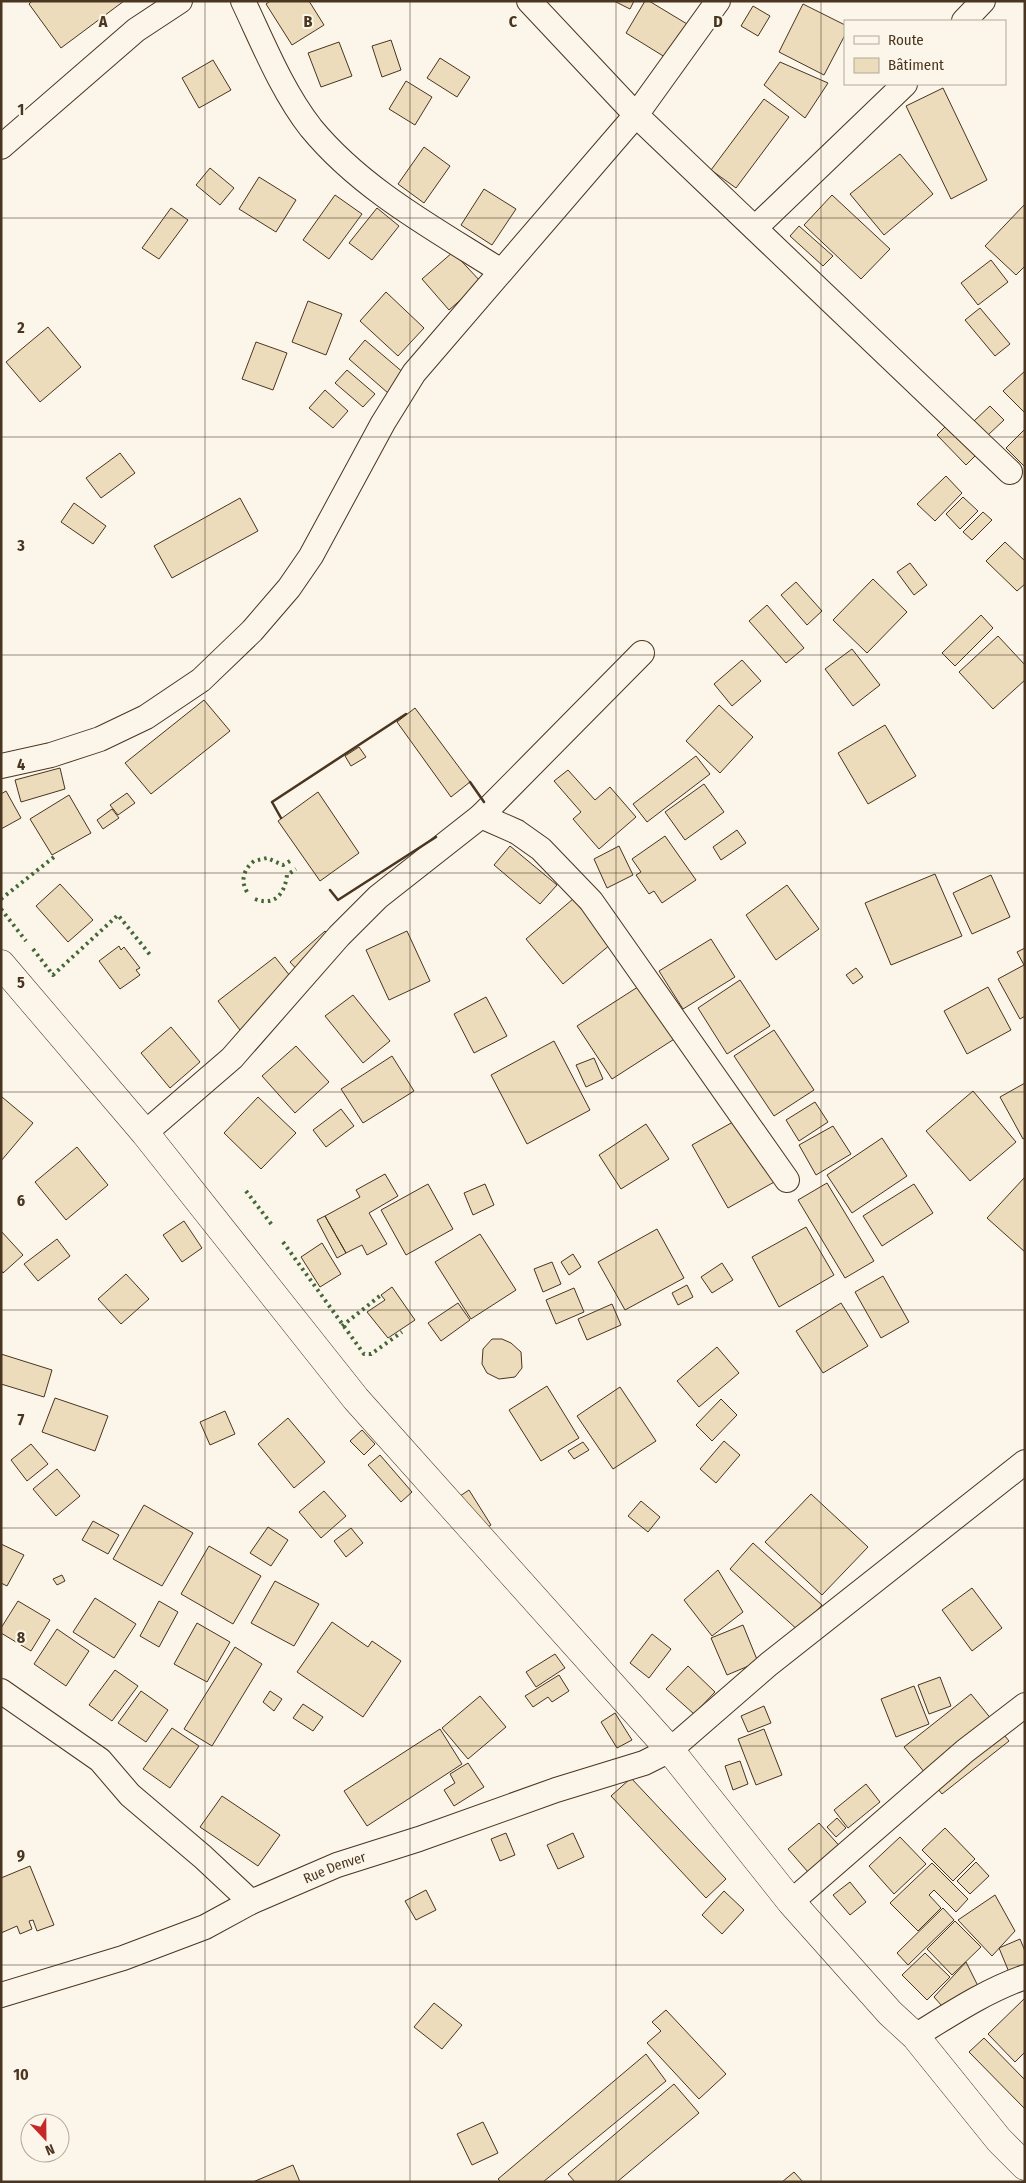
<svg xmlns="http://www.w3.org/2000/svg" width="1026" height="2183" font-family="'Fira Sans Condensed',sans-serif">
  <rect width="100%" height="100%" fill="#fbf6e9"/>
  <path fill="#ecdcbc" stroke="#4a3520" d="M32,1H124L61,48L29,4Z
    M270,1H309L324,25L292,45L266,4Z
    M614,1H634L630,9Z
    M645,1H649L702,33L681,67L626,33Z
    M803,4L845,25V35L824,75L779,52Z
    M753,6L770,16L758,36L741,26Z
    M391,40L401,70L382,77L372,46Z
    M339,42L352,76L321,87L308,53Z
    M440,58L470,77L457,97L427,78Z
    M213,60L231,90L199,108L182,78Z
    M780,62L828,83L805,118L764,85Z
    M406,81L432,97L415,125L389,109Z
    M943,88L987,180L951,199L906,106Z
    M764,99L789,117L736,188L711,170Z
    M424,147L450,166L424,203L398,184Z
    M900,154L933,194L884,235L850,194Z
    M210,168L234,188L220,205L196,185Z
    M259,177L296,200L276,232L239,209Z
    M484,189L516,209L492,245L461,225Z
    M335,195L362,214L329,259L303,240Z
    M832,195L890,249L861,279L804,225Z
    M1025,204V266L1016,275L985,246Z
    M171,208L188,220L159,259L142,248Z
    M377,208L399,226L372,260L349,243Z
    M799,226L833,256L823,266L790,236Z
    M453,252L481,282L449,310L422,279Z
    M991,260L1008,282L978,305L961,283Z
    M386,292L424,328L398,356L360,321Z
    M308,301L342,314L326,355L292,342Z
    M980,308L1010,344L995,356L965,320Z
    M48,327L81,367L40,402L6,362Z
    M365,340L405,374L388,393L349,359Z
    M256,342L287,353L273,390L242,379Z
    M347,370L375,394L363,407L335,383Z
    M1025,371V413L1003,391Z
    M325,390L348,411L333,428L309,408Z
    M990,406L1004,420L988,435L974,421Z
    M948,424L977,454L966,465L937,435Z
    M1025,429V467L1006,448Z
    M120,453L135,473L101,498L86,478Z
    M946,476L962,493L935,521L917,504Z
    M963,497L978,511L960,529L946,514Z
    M240,498L258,531L172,578L154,546Z
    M74,503L106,526L93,544L61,522Z
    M983,512L992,520L972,540L963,532Z
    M1005,542L1025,561V584L1017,591L986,561Z
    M910,563L927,585L914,595L897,572Z
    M873,579L907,612L867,653L833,620Z
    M796,582L822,611L807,625L781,595Z
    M767,605L804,648L786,663L749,621Z
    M981,615L993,628L955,666L942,653Z
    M998,636L1025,665V680L993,709L959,672Z
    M852,649L880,685L853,706L825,669Z
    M742,660L761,681L732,706L714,684Z
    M204,700L230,731L151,794L125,763Z
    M719,705L753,737L720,773L686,741Z
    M415,708L470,782L451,797L397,722Z
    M885,725L916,776L868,804L838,753Z
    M359,747L366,757L351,766L345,756Z
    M696,756L710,774L647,822L633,804Z
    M60,768L65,789L21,802L15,780Z
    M568,770L595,800L610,787L636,817L599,849L573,819L581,812L554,781Z
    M704,784L724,812L685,840L665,812Z
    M6,791L21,818L1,829V794Z
    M318,792L359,853L320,881L278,821Z
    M127,793L135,803L118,815L110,805Z
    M69,795L91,833L52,855L30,819Z
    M112,809L119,818L103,829L97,820Z
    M737,830L746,843L721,860L713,847Z
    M665,836L696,880L662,903L654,891L649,894L636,875L641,872L632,859Z
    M510,846L557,885L540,904L494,865Z
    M619,846L633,875L607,888L594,859Z
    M935,874L962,936L891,965L865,903Z
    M991,875L1010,917L972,934L953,893Z
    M60,884L93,920L68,942L36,906Z
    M787,885L819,929L776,960L746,915Z
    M573,899L611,944L563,984L526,939Z
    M325,931L342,951L308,982L290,962Z
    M407,931L430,981L389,1000L366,950Z
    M711,939L735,977L683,1009L659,971Z
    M119,946L121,950L124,947L140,968L136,970L140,975L120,989L99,961Z
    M1025,948V1016L1020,1019L998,979L1024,965L1017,952Z
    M275,957L298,986L240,1030L218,1001Z
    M856,968L863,977L853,984L846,975Z
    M740,980L770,1026L727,1054L698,1008Z
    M644,983L679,1036L612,1079L577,1026Z
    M988,987L1011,1030L967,1054L944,1011Z
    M353,995L390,1041L363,1063L325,1016Z
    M486,997L507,1036L474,1053L454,1014Z
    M171,1027L200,1062L170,1088L141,1053Z
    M774,1030L814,1090L774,1116L734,1056Z
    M554,1041L590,1110L527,1144L491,1075Z
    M296,1046L329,1082L295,1113L262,1076Z
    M392,1056L414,1091L363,1123L341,1089Z
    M594,1058L603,1079L586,1087L576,1065Z
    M1025,1083V1138L1023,1139L1000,1097Z
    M973,1091L1016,1142L970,1181L926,1131Z
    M2,1097L33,1123L1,1161V1098Z
    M258,1097L296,1133L261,1169L224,1133Z
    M815,1102L828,1122L799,1141L786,1120Z
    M341,1109L354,1126L326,1147L313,1130Z
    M740,1118L776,1181L728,1208L692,1145Z
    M646,1124L669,1159L621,1189L599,1155Z
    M833,1126L851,1154L816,1175L799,1145Z
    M882,1138L907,1176L852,1213L827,1175Z
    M77,1147L108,1185L66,1220L35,1182Z
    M385,1174L398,1196L369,1213L387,1244L367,1255L362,1245L346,1253L325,1216L360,1197L356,1190Z
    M1024,1178H1025V1252L987,1218Z
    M827,1183L874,1261L845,1278L798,1200Z
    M428,1184L453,1229L406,1255L381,1210Z
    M485,1184L494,1205L473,1215L464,1193Z
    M914,1184L933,1213L882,1246L863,1216Z
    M325,1216L346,1253L337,1258L317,1220Z
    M184,1221L202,1248L182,1262L163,1235Z
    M806,1227L834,1275L779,1307L752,1257Z
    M657,1229L684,1278L625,1310L598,1262Z
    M1,1231L23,1255L3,1273L1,1270Z
    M480,1234L516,1290L471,1319L435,1262Z
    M57,1239L70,1256L38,1281L24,1264Z
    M322,1243L341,1274L320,1287L301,1257Z
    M573,1254L581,1267L569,1275L561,1262Z
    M552,1262L561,1284L543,1292L534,1269Z
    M722,1263L733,1280L712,1293L701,1277Z
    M126,1274L149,1299L121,1324L98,1299Z
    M883,1276L909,1322L881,1338L855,1292Z
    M687,1285L693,1297L678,1305L672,1293Z
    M392,1287L415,1320L388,1338L367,1312L385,1300L381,1295Z
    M574,1288L584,1312L556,1324L546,1300Z
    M458,1303L470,1320L441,1341L428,1323Z
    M841,1303L868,1346L823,1373L796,1331Z
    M612,1304L621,1325L587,1340L578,1319Z
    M492,1339H502L511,1343L521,1352L522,1368L515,1377L499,1379L487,1373L482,1364L483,1349Z
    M717,1347L739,1373L699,1407L677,1381Z
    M1,1354L52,1370L44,1397L1,1384Z
    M547,1386L579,1438L541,1461L509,1410Z
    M620,1387L656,1441L613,1469L577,1416Z
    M55,1398L108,1416L95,1451L42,1432Z
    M721,1399L737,1415L712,1441L696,1425Z
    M225,1411L235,1434L210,1445L200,1422Z
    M288,1418L325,1462L294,1488L258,1444Z
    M362,1430L375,1444L364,1455L350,1441Z
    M724,1441L740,1455L716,1483L700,1469Z
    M583,1442L589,1450L574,1459L568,1451Z
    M31,1444L48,1464L27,1481L11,1460Z
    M380,1455L412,1492L401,1502L368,1465Z
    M57,1469L80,1496L56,1516L33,1489Z
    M469,1490L491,1525L479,1533L457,1498Z
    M324,1491L346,1516L321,1538L299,1512Z
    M811,1494L868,1547L822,1595L765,1542Z
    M641,1501L660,1517L648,1532L628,1516Z
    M144,1505L193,1533L162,1586L113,1559Z
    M93,1521L119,1535L108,1554L82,1540Z
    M268,1527L288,1540L271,1566L250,1553Z
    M351,1528L363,1543L346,1557L334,1541Z
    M753,1543L822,1605L799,1631L730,1569Z
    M1,1544L24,1555L7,1586L1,1583Z
    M209,1546L261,1576L233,1624L181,1594Z
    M718,1570L743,1612L712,1636L684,1600Z
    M62,1575L65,1581L57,1585L53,1579Z
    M275,1581L319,1604L294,1646L251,1623Z
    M972,1588L1002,1628L972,1651L942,1610Z
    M95,1598L136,1624L114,1658L73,1632Z
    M18,1601L50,1620L31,1651L1,1633V1628Z
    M159,1601L178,1612L159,1647L140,1636Z
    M332,1622L368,1647L372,1641L401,1661L363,1717L297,1672Z
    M197,1623L230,1642L207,1682L174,1664Z
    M743,1625L758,1662L727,1675L711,1638Z
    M57,1629L89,1651L66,1686L34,1664Z
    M652,1634L671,1649L649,1678L630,1663Z
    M235,1647L262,1664L212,1746L184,1729Z
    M555,1654L565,1668L536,1687L526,1672Z
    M688,1666L715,1692L694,1714L666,1689Z
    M115,1670L138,1686L112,1721L89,1705Z
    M559,1675L569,1691L552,1702L548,1697L533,1707L525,1696Z
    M940,1677L951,1706L929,1714L918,1685Z
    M914,1686L929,1724L896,1737L881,1699Z
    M141,1691L168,1710L146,1742L118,1723Z
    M270,1691L282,1699L274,1711L263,1702Z
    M971,1694L1009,1741L942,1794L904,1747Z
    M480,1696L506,1727L468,1759L442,1728Z
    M303,1704L323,1717L313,1731L293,1718Z
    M764,1706L771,1723L748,1732L741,1716Z
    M615,1713L632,1740L617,1748L601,1722Z
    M172,1728L199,1746L170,1788L143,1769Z
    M440,1729L462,1764L367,1826L344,1791Z
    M764,1729L782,1775L756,1785L738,1739Z
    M740,1761L748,1784L733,1790L725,1766Z
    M468,1763L484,1787L454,1806L444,1790L455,1783L450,1774Z
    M631,1778L726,1879L706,1898L611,1796Z
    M866,1784L880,1802L848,1828L834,1810Z
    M222,1796L280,1835L258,1866L200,1827Z
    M837,1818L846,1828L836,1837L827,1827Z
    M819,1823L852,1860L821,1887L788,1849Z
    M945,1828L975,1859L953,1881L922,1850Z
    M506,1833L515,1855L500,1861L491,1839Z
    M573,1833L584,1857L558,1869L547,1845Z
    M900,1837L926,1864L894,1894L869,1866Z
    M976,1862L989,1876L970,1894L957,1881Z
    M932,1863L968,1899L956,1912L934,1890L929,1895L941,1908L918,1931L890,1903Z
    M30,1866L54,1925L37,1931L33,1920L29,1921L32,1929L20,1934L17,1926L1,1933V1878Z
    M850,1882L866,1902L850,1915L833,1895Z
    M426,1890L436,1910L416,1920L405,1901Z
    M724,1891L744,1910L722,1934L702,1915Z
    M995,1895L1015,1931L992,1956L958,1920Z
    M943,1908L954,1920L908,1965L897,1953Z
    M955,1921L981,1947L952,1975L927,1949Z
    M1020,1939L1025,1951V1972L1011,1977L999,1948Z
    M925,1953L950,1977L927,2000L902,1975Z
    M966,1962L984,1998L950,2015L934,1997Z
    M1025,1998V2052L1015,2062L988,2034Z
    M434,2003L462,2025L442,2049L414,2027Z
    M666,2010L726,2074L699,2099L647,2043L661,2031L652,2022Z
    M984,2038L1025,2080V2109L969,2052Z
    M646,2054L666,2081L543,2182H501L498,2179Z
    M674,2084L699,2113L617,2182H575L568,2174Z
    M483,2122L498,2153L472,2165L457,2134Z
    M293,2165L300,2182H253Z
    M794,2172L803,2182H782Z"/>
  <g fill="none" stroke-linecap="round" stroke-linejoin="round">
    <g stroke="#4a3520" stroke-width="26">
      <g id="minor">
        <path d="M243,1C263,43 282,91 311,128C362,190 435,229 501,271"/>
        <path d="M529,1L636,115L1010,472"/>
        <path d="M964,21L983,1"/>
        <path d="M1,147L136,30L180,1"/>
        <path d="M755,228L905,84"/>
        <path d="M1,766L51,755L100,739L146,717L201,680L252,631L289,588L311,556L383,423L414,373L636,115L718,1"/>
        <path d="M481,816L517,832L541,849L591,901L787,1180"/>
        <path d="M145,1133L232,1058L339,936L378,897L481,816L642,653"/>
        <path d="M1,1691L100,1760L130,1795L203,1857L251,1902"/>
        <path d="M791,1902L965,1751L1025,1705"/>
        <path id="s1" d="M1,1995L123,1958L205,1927L251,1902L337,1865L419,1839L556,1790L644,1763L670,1750L769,1664L1025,1462"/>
        <path d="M915,2036C951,2014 985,1991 1025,1977"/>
      </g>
    </g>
    <g stroke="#4a3520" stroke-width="29">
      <path id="secondary" d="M1,964L145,1133L356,1399L670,1750L791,1902L890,2013L915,2036L999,2140L1025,2166"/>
    </g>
    <use href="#minor" stroke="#fbf6e9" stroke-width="24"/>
    <use href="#secondary" stroke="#fbf6e9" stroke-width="28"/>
    <path stroke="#436837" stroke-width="4" stroke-dasharray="2.5 4" stroke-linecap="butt" d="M247,892C240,880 244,869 254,861L267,858L283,865L290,861
      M1,899L54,857
      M255,899C276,907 285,892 287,875L296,869
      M1,909L26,941
      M33,949L53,975L118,915L151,956
      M246,1191L272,1225
      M283,1242L364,1354H371L402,1332
      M342,1326L381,1295"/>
    <path stroke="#4a3520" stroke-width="2.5" d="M470,782L484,802
      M281,818L272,802L406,714
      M330,890L338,900L436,837"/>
  </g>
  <path fill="none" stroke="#4a3520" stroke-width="1" stroke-opacity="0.55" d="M205,1V2182M410,1V2182M616,1V2182M821,1V2182M1,218H1025M1,437H1025M1,655H1025M1,873H1025M1,1092H1025M1,1310H1025M1,1528H1025M1,1746H1025M1,1965H1025"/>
  <g text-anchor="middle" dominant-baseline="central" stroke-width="4" stroke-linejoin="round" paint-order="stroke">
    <g font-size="14" fill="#4a3520" stroke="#fbf6e9">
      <text stroke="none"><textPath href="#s1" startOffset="358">Rue Denver</textPath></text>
    </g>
  </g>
  <g font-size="16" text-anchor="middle" font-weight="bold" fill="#4a3520" stroke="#fbf6e9" stroke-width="4" stroke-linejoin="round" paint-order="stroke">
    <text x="103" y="27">A</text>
    <text x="308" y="27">B</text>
    <text x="513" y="27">C</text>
    <text x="718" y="27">D</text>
    <text x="21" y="115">1</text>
    <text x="21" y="333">2</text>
    <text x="21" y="551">3</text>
    <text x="21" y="770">4</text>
    <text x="21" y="988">5</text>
    <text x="21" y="1206">6</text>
    <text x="21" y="1425">7</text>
    <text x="21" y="1643">8</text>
    <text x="21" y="1861">9</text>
    <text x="21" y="2080">10</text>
  </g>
  <rect width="1026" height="2183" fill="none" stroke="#4a3520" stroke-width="5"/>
  <rect x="844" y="20" width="162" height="65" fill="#fbf6e9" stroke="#b4a999"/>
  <rect x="854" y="36" width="25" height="8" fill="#fbf6e9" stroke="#b4a999"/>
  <text x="888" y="45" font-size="15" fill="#4a3520">Route</text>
  <rect x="854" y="58" width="25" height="15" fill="#ecdcbc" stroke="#b4a999"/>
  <text x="888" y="70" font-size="15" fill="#4a3520">Bâtiment</text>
  <g transform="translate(45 2138) rotate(158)"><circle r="24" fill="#fbf6e9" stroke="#b4a999"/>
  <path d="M0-4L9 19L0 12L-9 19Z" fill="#c62828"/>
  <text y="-8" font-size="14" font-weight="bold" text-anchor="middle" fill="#4a3520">N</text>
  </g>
</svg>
